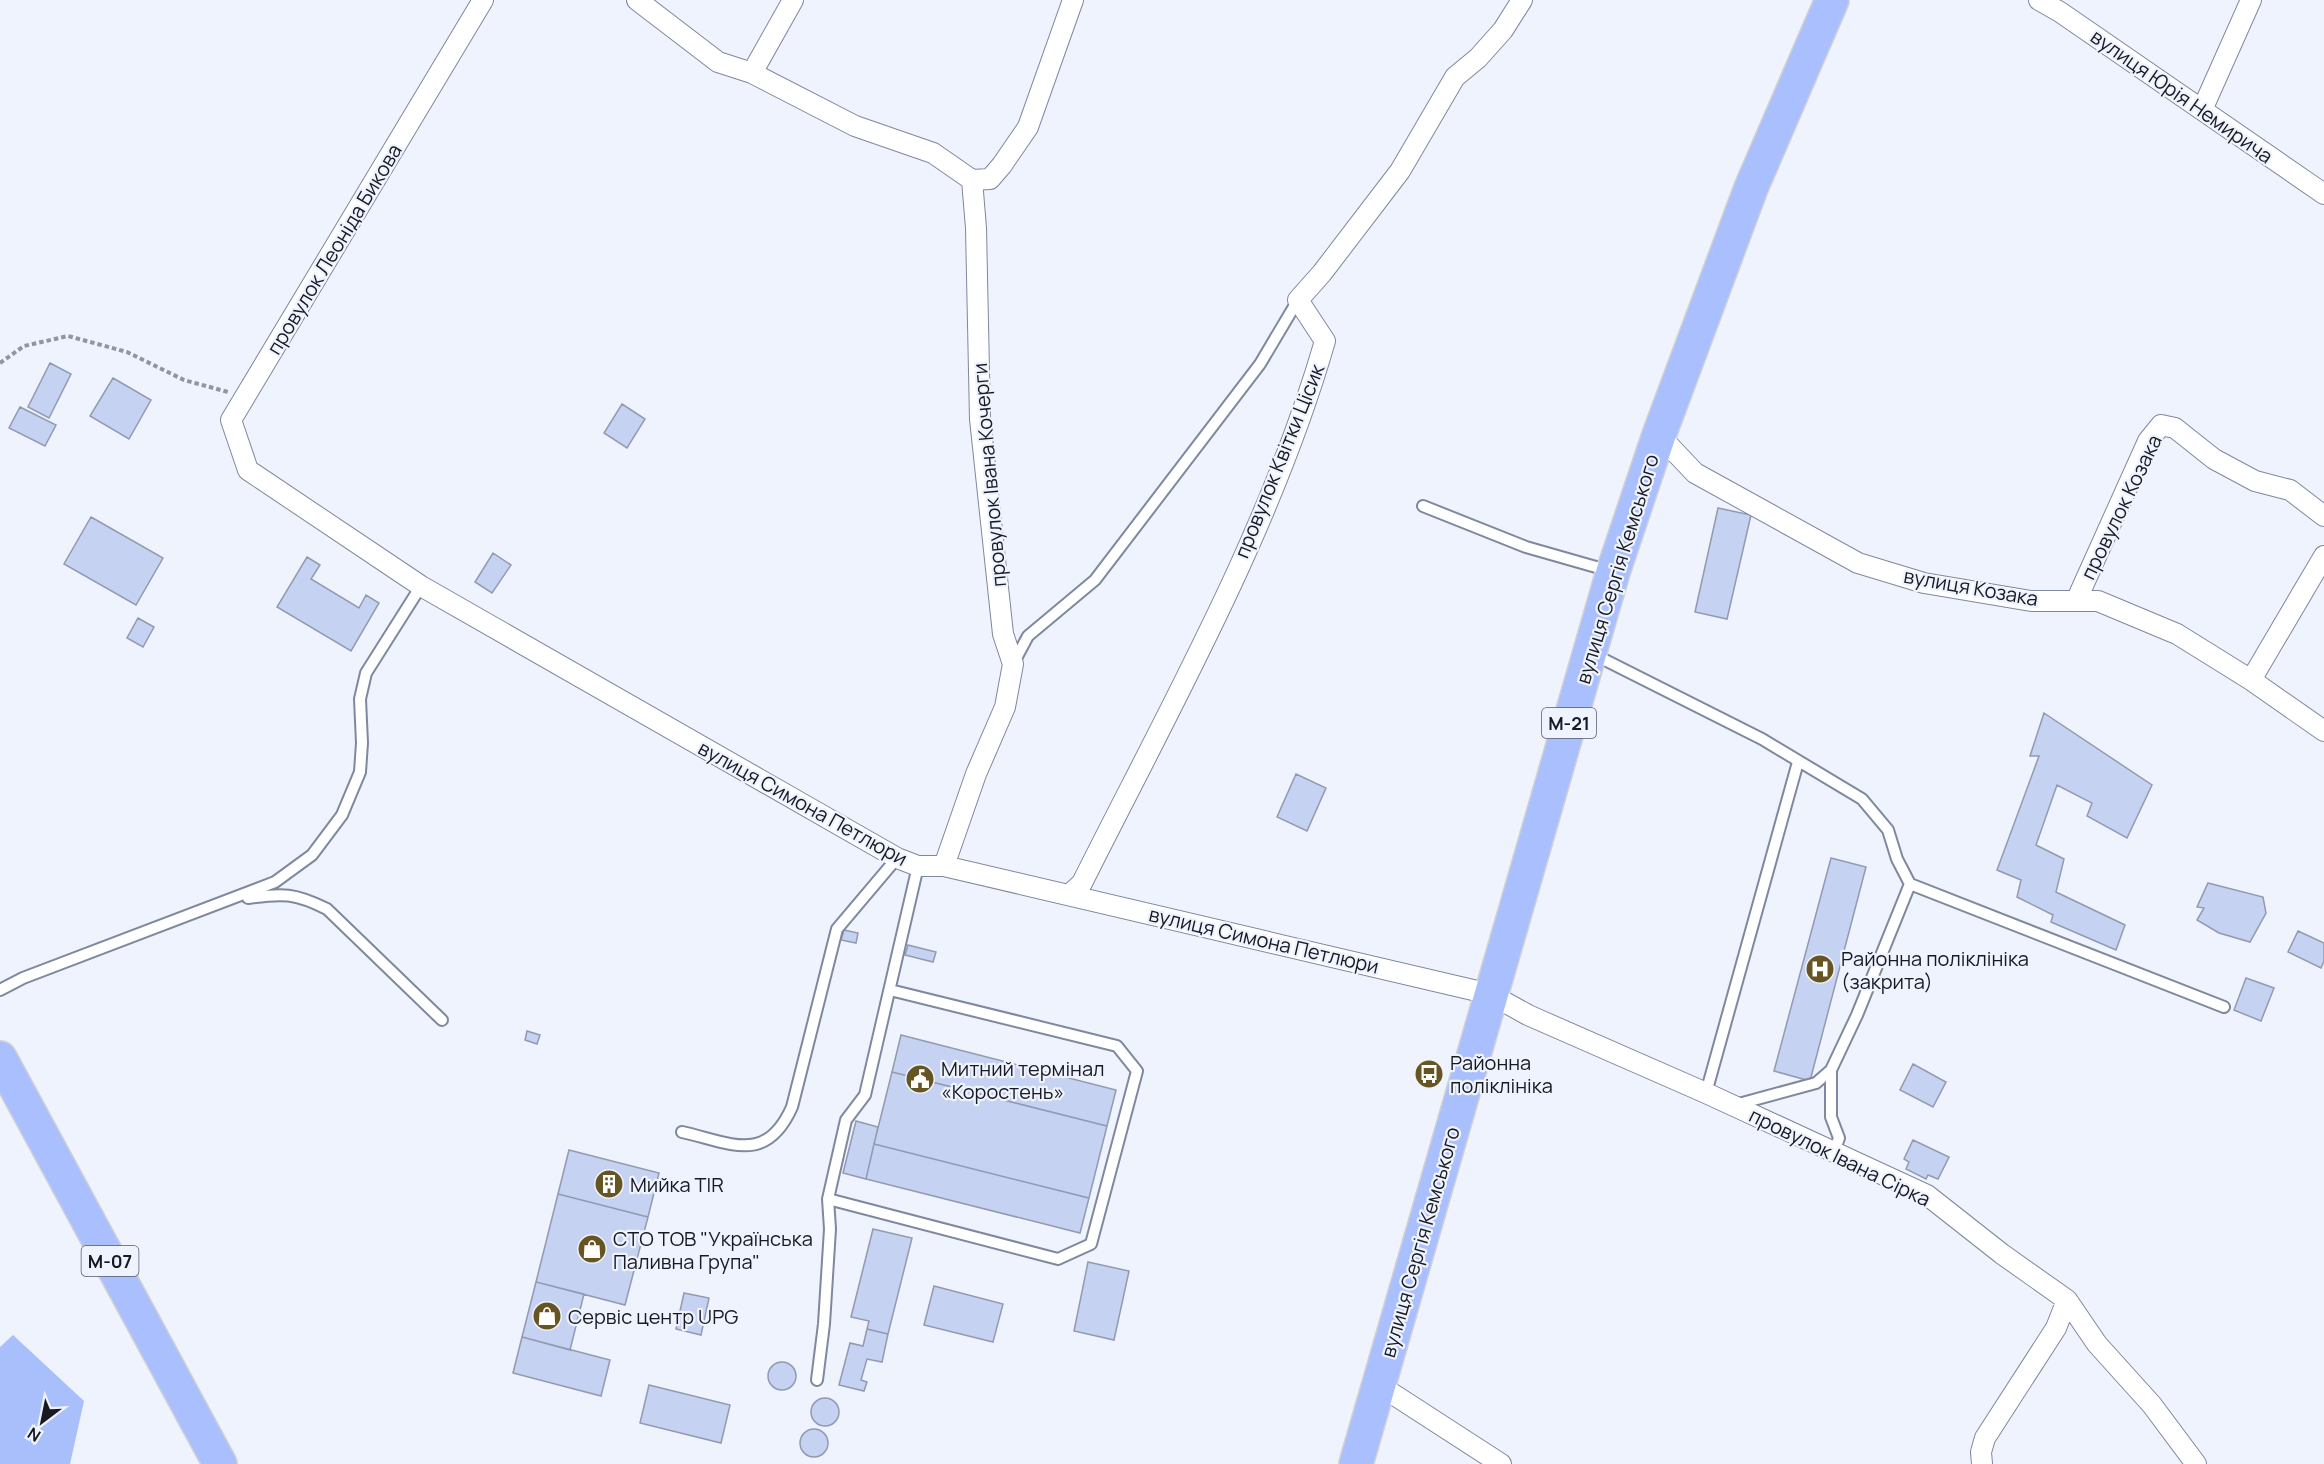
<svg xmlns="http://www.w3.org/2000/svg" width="2324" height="1464" font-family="Manrope,sans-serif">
  <rect width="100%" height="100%" fill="#eff3fd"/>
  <path fill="#a9bffc" d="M13,1335L84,1401L70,1464H0V1347Z"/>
  <path fill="#c6d2f1" stroke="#919ab2" stroke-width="1.5" d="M50,363L71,374L49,418L28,407Z
    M113,378L151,400L129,439L90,416Z
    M622,404L645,419L627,448L604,433Z
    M20,407L56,425L45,446L9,428Z
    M1718,508L1751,515L1727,619L1695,612Z
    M91,517L163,558L136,605L64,564Z
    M493,553L511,565L492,593L475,582Z
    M307,557L320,565L311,579L359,608L366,595L379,603L351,651L277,607Z
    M138,618L154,627L143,647L127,638Z
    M2044,713L2152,785L2127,838L2087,816L2092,803L2057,785L2036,845L2064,859L2056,892L2125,925L2116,950L2051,922L2053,915L2017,897L2021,880L1997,870L2039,756H2030Z
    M1296,774L1326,788L1307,831L1277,817Z
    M1831,858L1866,867L1810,1081L1774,1071Z
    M2208,883L2263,897L2266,913L2250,942L2219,933L2197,920L2204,908L2197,907Z
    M844,930L858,933L856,943L841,940Z
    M2298,931L2324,943V961L2321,968L2288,952Z
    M908,945L936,952L933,962L905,955Z
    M2246,978L2274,988L2261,1021L2234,1010Z
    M527,1031L540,1035L537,1044L525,1040Z
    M901,1035L1116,1090L1107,1126L892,1072Z
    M1913,1064L1946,1082L1933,1107L1900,1090Z
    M892,1072L1107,1126L1089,1198L874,1144Z
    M856,1121L878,1127L866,1179L843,1173Z
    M1913,1140L1949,1157L1938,1179L1928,1175L1926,1179L1906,1169L1909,1162L1904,1159Z
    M874,1144L1089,1198L1080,1233L866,1179Z
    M569,1150L659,1173L648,1217L558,1194Z
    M558,1194L648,1217L625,1305L536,1282Z
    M873,1229L912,1238L888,1334L867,1329L869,1321L851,1317Z
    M1088,1262L1129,1271L1114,1340L1074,1331Z
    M536,1282L584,1294L570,1350L522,1337Z
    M934,1286L1003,1304L993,1342L924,1325Z
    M684,1293L709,1298L701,1335L676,1329Z
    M867,1329L888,1334L882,1362L867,1359L861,1380L867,1382L864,1391L839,1385L850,1343L863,1346Z
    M522,1337L610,1360L601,1396L513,1373Z
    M768 1376a14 14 0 1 1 28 0a14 14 0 1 1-28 0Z
    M649,1385L730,1405L721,1443L640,1423Z
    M811 1412a14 14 0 1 1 28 0a14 14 0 1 1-28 0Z
    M800 1443a14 14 0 1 1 28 0a14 14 0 1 1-28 0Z"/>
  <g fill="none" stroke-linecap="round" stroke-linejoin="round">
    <g stroke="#7f889f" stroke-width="14">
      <path id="lane" d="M1423,506L1526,547L1610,571
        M1593,654L1762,739L1862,799L1888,830L1897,859L1910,884L2224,1007
        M1013,664L1028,636L1095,580L1260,364L1298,300
        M248,898C283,893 295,893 327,909L442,1020
        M0,990L23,978L275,882L312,855L342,815L360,772L362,743L360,699L366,673L421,586
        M1831,1070V1117L1839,1138L1834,1152
        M1706,1093L1798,762
        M1735,1105L1816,1083L1831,1070L1857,1015L1910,884
        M682,1132C731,1143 766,1165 792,1107L837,929L897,858
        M828,1199L1058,1259L1091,1244L1137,1071L1117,1046L890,990
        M817,1380L824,1324L830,1229L828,1199L846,1120L865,1095L918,866"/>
    </g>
    <g stroke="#7f889f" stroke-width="22">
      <path id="street" d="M483,0L231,420L248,470L421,586L897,858L918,866H944L1490,994L1528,1015L1706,1093L1927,1195L2002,1254L2067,1300L2056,1328L1985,1438L1981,1452L1982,1464
        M637,0L718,62L752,73L855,126L933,153L972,180
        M2039,0L2060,12L2324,194
        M752,73L793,0
        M2202,110L2251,0
        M1659,435L1695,473L1858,563L1924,583L2031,601H2098L2177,634L2251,680L2324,731
        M2077,599L2148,441L2161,425L2175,428L2214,459L2255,481L2290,490L2324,516
        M2251,680L2324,556
        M944,866L976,774L1005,707L1013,664L1003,634L980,419L976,228L972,180L990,179L1002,165L1028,127L1073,0
        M1070,894L1082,883C1170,707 1270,531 1325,341L1298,300L1322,273L1400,171L1455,77L1478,58L1503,30L1522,0
        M2067,1300L2097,1344L2152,1405L2196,1464
        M1379,1385L1501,1464"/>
    </g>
    <g stroke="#d1d1d3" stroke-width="36">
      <path id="highway" d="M0,1058L220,1464
        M1356,1464L1613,572L1659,435L1751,188L1832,0"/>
    </g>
    <path stroke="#92959f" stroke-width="4" stroke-dasharray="4.5 3" stroke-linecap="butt" d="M0,363L24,346L68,336L127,352L184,380L228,392"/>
    <use href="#lane" stroke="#fff" stroke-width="10"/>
    <use href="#street" stroke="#fff" stroke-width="20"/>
    <use href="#highway" stroke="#aac0fe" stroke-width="33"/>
  </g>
  <defs>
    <g id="hospital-disc" transform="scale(1.5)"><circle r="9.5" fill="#665422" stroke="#eff3fd"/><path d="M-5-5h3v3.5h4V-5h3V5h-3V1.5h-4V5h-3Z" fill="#fff"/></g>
    <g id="bus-disc" transform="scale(1.5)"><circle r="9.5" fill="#665422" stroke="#eff3fd"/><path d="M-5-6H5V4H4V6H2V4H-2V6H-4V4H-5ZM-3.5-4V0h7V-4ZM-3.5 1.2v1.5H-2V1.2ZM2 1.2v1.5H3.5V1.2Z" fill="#fff"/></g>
    <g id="civic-disc" transform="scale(1.5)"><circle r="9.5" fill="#665422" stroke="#eff3fd"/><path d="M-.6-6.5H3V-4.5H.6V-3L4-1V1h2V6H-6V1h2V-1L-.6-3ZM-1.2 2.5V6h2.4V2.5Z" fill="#fff"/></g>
    <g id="building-disc" transform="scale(1.5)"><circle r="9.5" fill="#665422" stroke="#eff3fd"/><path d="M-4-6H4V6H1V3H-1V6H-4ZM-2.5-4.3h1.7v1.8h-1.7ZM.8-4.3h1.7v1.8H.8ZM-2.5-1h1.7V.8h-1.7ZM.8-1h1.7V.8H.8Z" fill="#fff"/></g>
    <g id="shop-disc" transform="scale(1.5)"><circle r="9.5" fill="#665422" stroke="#eff3fd"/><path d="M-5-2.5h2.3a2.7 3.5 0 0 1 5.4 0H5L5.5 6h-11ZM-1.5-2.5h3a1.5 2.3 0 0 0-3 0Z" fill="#fff"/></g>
  </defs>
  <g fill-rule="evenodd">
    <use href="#hospital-disc" x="1820" y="969"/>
    <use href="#bus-disc" x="1429" y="1074"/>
    <use href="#civic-disc" x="920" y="1079"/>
    <use href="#building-disc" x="609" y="1184"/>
    <use href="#shop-disc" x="592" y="1249"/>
    <use href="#shop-disc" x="547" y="1316"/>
  </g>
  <g text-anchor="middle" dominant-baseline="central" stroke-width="4.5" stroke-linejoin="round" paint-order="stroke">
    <g fill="#eff3fd" stroke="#585b64" stroke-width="1.5">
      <rect x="1542" y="708" width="54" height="30" rx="4.5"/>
      <rect x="81.5" y="1246" width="57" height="30" rx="4.5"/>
    </g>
    <g font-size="18" font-weight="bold" fill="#171a23">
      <text x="1569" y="723">М-21</text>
      <text x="110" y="1261">М-07</text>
    </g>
    <g font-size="20" fill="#171a23" stroke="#eff3fd">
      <text transform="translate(2182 96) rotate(35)">вулиця Юрія Немирича</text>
      <text transform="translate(334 249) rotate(-59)">провулок Леоніда Бикова</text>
      <text transform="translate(1279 461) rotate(-68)">провулок Квітки Цісик</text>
      <text transform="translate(989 475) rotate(-95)">провулок Івана Кочерги</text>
      <text transform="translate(2121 507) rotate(-64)">провулок Козака</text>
      <text transform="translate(1617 569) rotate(-73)">вулиця Сергія Кемського</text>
      <text transform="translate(1971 587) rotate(10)">вулиця Козака</text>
      <text transform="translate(803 803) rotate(29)">вулиця Симона Петлюри</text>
      <text transform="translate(1264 940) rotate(13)">вулиця Симона Петлюри</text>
      <text transform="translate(1840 1157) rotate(26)">провулок Івана Сірка</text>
      <text transform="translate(1420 1242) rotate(-74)">вулиця Сергія Кемського</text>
    </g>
    <g font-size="20" fill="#171a23" stroke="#eff3fd" text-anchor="start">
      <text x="1841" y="958">Районна поліклініка<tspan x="1841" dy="23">(закрита)</tspan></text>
      <text x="1450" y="1062">Районна<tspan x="1450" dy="23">поліклініка</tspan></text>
      <text x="941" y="1068">Митний термінал<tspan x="941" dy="23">«Коростень»</tspan></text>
      <text x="630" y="1184">Мийка TIR</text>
      <text x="613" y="1238">СТО ТОВ "Українська<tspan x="613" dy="23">Паливна Група"</tspan></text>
      <text x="568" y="1316">Сервіс центр UPG</text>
    </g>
  </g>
  <g transform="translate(42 1422) rotate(212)" stroke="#eff3fd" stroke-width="4.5" paint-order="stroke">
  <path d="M0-4.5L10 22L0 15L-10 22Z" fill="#171a23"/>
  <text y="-9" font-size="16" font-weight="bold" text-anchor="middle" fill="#171a23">N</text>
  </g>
</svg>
